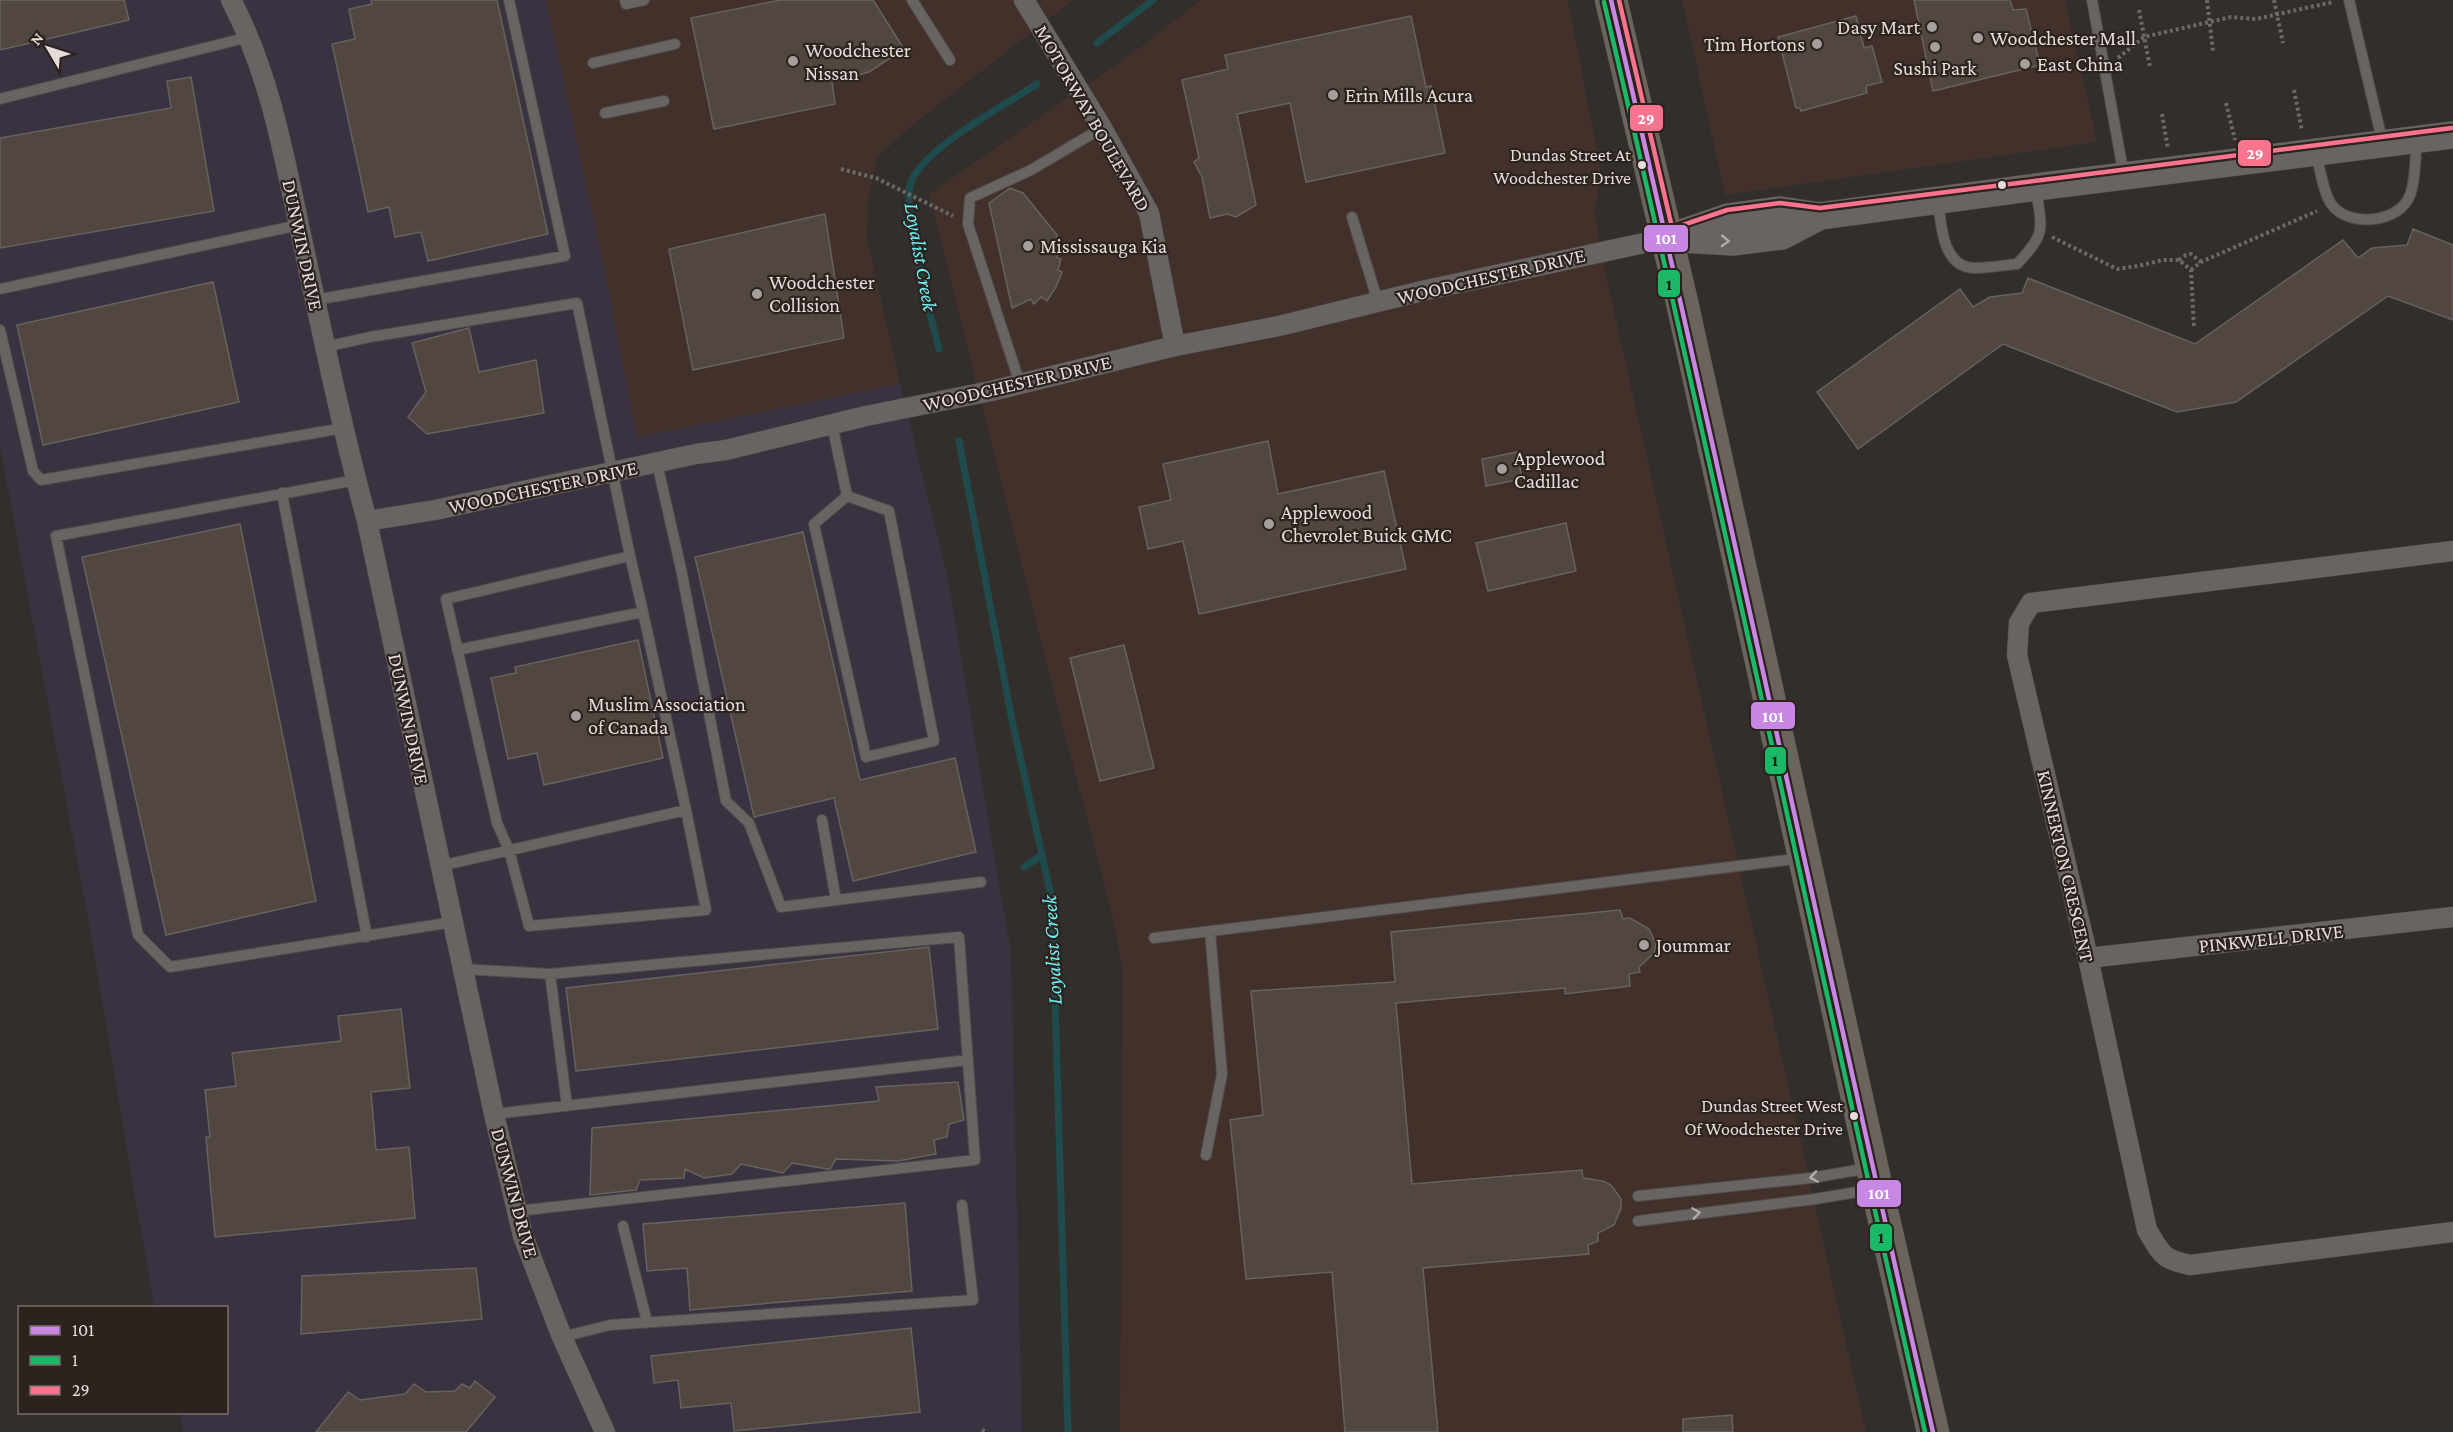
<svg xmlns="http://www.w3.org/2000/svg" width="2453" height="1432" font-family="'Crimson Pro',serif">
  <rect width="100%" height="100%" fill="#322e2c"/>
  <path fill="#42312b" d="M546,0H1073L911,126L877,158L868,200L867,238L900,384L637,437L605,272Z
    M1200,0H1568L1601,173L1594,212L1607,280L1866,1432H1120L1123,973L1111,909L1045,659L929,194L1141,47Z
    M1682,0H2065L2097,142L1725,195Z"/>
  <path fill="#3a3240" d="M0,0H546L605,272L637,437L900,384L948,579L1011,953L1022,1432H184L179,1413L226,1412V1308L154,1307L88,918L0,446Z"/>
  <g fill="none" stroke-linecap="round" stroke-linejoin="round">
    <path stroke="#1f4b4d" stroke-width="7" d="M1097,43L1153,0
      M939,349C931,317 901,208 911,182C925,147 1005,105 1037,84
      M959,441L1012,720L1052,900L1068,1432
      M1024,867L1042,855"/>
  </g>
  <path fill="#524740" stroke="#656260" stroke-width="1.5" d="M0,0H124L129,20L0,50Z
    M371,0H497L548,234L428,261L421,232L395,237L389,207L368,212L332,44L355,39L349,9L372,4Z
    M780,0H873L904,49L869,72L832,82L835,104L714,129L691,18Z
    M1914,0H2010L2013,10L2026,9L2040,65L1933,91Z
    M1411,16L1426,87L1431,86L1445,153L1306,182L1290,103L1237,114L1256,205L1236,217L1227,214L1210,218L1202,177L1194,162L1199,158L1182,80L1228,69L1225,55Z
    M1856,16L1864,48L1872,46L1882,82L1866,86L1867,93L1801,111L1800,108H1796L1778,37Z
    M191,77L214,211L0,248V138L171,108L167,81Z
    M1010,188L1023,193L1057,235V258L1061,259L1058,270L1062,272L1056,287L1047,301L1041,297L1034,304L1031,299L1012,308L989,203Z
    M825,214L844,338L693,370L669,249Z
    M2413,229L2453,245V320L2388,296L2236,402L2177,412L2003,344L1858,449L1817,392L1960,289L1973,307L1990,297L2022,293L2028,278L2195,344L2343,240L2358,258L2372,248L2407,245Z
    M213,282L239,402L43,445L17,325Z
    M469,328L479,372L536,360L544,413L427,434L408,417L426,392L412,343Z
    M1268,441L1278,494L1384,471L1406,569L1199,614L1183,541L1148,549L1139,507L1171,500L1163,464Z
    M1517,452L1522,479L1486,486L1482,459Z
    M1566,523L1576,571L1488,591L1476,543Z
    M240,524L316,901L166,935L82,557Z
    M803,532L860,780L955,758L976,852L853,881L834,798L754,817L695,557Z
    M638,640L663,758L544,785L537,753L508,759L491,678L516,673L515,667Z
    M1124,645L1154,768L1100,781L1070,658Z
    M1620,910L1623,919L1630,918L1649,929L1656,944L1654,953L1639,967L1640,972L1629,974L1630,986L1565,994V988L1396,1003L1412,1184L1582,1170L1583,1178L1603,1181L1611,1185L1621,1199V1208L1614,1225L1598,1233V1241L1588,1245L1589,1254L1423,1268L1438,1432H1345L1332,1272L1246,1279L1230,1120L1263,1115L1251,991L1395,982L1391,932Z
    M929,947L938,1029L576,1071L566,988Z
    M401,1009L410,1088L371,1092L376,1150L409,1147L415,1218L215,1237L206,1137H210L205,1090L236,1086L232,1053L341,1041L338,1016Z
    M958,1082L964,1120L949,1124L947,1137L934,1140L936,1154L898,1161L836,1159L830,1169H827L792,1163L783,1173L741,1164L732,1174L704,1178L685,1169L684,1178L640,1180L636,1190L590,1195L592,1128L879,1101L876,1087Z
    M905,1203L912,1291L690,1310L687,1268L647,1271L643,1224Z
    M476,1268L482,1319L301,1334L302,1276Z
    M911,1328L920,1412L734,1431L731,1403L681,1408L678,1380L654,1383L651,1356Z
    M475,1381L495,1397L466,1432H316L348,1392L360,1400L405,1394L414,1384L426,1392L455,1391L462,1384L470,1388Z
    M1732,1415L1733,1432H1683V1419Z"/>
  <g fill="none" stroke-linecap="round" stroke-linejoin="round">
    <g stroke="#4f4a48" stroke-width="12">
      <path id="lane" d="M625,0L626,4L644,0
        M912,0L950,60
        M2092,0L2124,176
        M2349,0L2383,144
        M593,63L675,44
        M0,99L249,37
        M605,113L664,101
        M2316,153C2319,165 2324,196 2332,205C2349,228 2400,223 2410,195C2416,181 2415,155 2417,140
        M1938,200C1941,224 1942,268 1975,268C1989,268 2003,265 2017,264C2048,232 2041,229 2036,187
        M1352,217L1378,302
        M0,289L299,225
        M315,300L565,256L509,0
        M0,330L33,471L41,480L344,428
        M325,347L370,337L577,303L630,556
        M1020,384L968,224L970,198L1031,170L1102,128
        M832,424L847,496L889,511L934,741L866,757L814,524L847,496
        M657,463L681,569L726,801L749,823L781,907L981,882
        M356,480L56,536L138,935L170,967L453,922
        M282,493L367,937
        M643,612L686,810
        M822,820L836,900
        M440,866L686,810L706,910L529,926L509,850L497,823L446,599L630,556L643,612L457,650
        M1154,938L1803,858
        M463,969L550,974L959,937L975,1160L517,1211
        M550,974L567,1106
        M494,1114L968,1060
        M1206,1155L1222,1074L1210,931
        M1638,1196L1811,1178L1869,1168
        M1638,1221L1815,1199L1875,1189
        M623,1226L647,1322
        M562,1337L610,1325L973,1300L962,1205"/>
    </g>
    <g stroke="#4f4a48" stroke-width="21">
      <path id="street" d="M231,0C269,72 283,151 300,230C321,327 341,425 367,521L494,1114L523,1236L562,1337L605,1432
        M1024,0L1102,128L1149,213L1175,346
        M367,521L435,510L696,454L726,450L866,416L991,391L1175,346L1279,326L1422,291L1667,238
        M2453,551L2031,603L2019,623L2017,655L2088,958L2147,1230C2162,1254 2161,1259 2190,1265L2453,1232
        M2088,958L2453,917"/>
    </g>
    <g stroke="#4f4a48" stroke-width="28">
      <path id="secondary" d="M1667,238L1728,217L1780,210L1820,216L2036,187L2453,135
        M1679,239L1733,242L1782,236L1820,216"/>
    </g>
    <g stroke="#4f4a48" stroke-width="33">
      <path id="primary" d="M1611,0L1682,302L1877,1189L1933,1432"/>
    </g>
    <path stroke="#6c6967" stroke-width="4" stroke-dasharray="3 3" stroke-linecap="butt" d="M2207,0L2213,51
      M2274,0L2283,43
      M2139,10L2150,67
      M2118,58L2144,37L2231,17L2256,19L2333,2
      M2294,90L2302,131
      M2226,103L2235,140
      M2162,114L2168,149
      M841,169L876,178L953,216
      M2052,237L2117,269L2138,266L2163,260H2179L2191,270L2194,328
      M2179,260L2186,255L2191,254L2201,262
      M2191,270L2201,262L2317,211
      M982,1430L986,1432"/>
    <use href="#lane" stroke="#686462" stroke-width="10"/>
    <use href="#street" stroke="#686462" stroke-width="20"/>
    <use href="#secondary" stroke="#686462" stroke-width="27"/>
    <use href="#primary" stroke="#6b645c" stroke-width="32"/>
    <g stroke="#2c231f" stroke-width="9">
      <path id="bus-1" d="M1611,0C1723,476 1823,955 1933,1432"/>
    </g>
    <g stroke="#2c231f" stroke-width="9">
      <path id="bus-2" d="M1604,2C1716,477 1816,956 1925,1432"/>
    </g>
    <g stroke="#2c231f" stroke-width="9">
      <path id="bus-3" d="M1619,0L1674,236
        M1665,231L1727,210L1780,203L1820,208L2452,128"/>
    </g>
    <use href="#bus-1" stroke="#c787e3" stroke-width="4.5"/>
    <use href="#bus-2" stroke="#1ab867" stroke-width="4.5"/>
    <use href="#bus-3" stroke="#fc738d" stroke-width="4.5"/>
  </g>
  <defs><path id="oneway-chevron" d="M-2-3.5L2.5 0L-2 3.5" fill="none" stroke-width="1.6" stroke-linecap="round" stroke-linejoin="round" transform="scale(1.5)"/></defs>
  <g stroke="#b2adaa">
    <use href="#oneway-chevron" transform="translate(1725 241) rotate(2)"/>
    <use href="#oneway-chevron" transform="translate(1814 1177) rotate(171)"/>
    <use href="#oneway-chevron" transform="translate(1696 1213) rotate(-8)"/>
  </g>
  <g fill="#a6a09d" stroke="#2c231f" stroke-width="2">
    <circle cx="1932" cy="27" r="6"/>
    <circle cx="1978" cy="38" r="6"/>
    <circle cx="1817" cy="44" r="6"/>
    <circle cx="1935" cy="47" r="6"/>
    <circle cx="793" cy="61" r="6"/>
    <circle cx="2025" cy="64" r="6"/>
    <circle cx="1333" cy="95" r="6"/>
    <circle cx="1028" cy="246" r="6"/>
    <circle cx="757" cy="294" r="6"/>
    <circle cx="1502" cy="469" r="6"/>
    <circle cx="1269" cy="524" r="6"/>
    <circle cx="576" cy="716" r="6"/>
    <circle cx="1644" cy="945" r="6"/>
  </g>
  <g fill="#e4ddda" stroke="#2c231f" stroke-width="2">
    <circle cx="1642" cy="165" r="5"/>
    <circle cx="2002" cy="185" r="5"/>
    <circle cx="1854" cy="1116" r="5"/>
  </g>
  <g text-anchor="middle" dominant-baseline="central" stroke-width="4.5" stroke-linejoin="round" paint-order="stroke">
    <g font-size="18" fill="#e4ddda" stroke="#2c231f" text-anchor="end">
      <text x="1631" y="155">Dundas Street At<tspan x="1631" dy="23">Woodchester Drive</tspan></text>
      <text x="1843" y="1106">Dundas Street West<tspan x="1843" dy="23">Of Woodchester Drive</tspan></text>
    </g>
    <g font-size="20" fill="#e4ddda" stroke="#2c231f" text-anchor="start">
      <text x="1920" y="27" text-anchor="end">Dasy Mart</text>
      <text x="1990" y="38">Woodchester Mall</text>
      <text x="1805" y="44" text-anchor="end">Tim Hortons</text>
      <text x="805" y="50">Woodchester<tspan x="805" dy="23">Nissan</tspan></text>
      <text x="2037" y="64">East China</text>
      <text x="1935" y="68" text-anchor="middle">Sushi Park</text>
      <text x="1345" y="95">Erin Mills Acura</text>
      <text x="1040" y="246">Mississauga Kia</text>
      <text x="769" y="282">Woodchester<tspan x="769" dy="23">Collision</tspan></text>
      <text x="1514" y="458">Applewood<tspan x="1514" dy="23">Cadillac</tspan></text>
      <text x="1281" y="512">Applewood<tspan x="1281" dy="23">Chevrolet Buick GMC</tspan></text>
      <text x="588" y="704">Muslim Association<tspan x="588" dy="23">of Canada</tspan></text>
      <text x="1656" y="945">Joummar</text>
    </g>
    <g font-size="20" fill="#e4ddda" stroke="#2c231f">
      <text transform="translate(1093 118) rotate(60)">MOTORWAY BOULEVARD</text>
      <text transform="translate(303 245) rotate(78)">DUNWIN DRIVE</text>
      <text transform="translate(1491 276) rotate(-13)">WOODCHESTER DRIVE</text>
      <text transform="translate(1017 383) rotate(-13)">WOODCHESTER DRIVE</text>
      <text transform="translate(543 487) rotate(-12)">WOODCHESTER DRIVE</text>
      <text transform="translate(409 719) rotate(78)">DUNWIN DRIVE</text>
      <text transform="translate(2066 866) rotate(77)">KINNERTON CRESCENT</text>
      <text transform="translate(2271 938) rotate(-6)">PINKWELL DRIVE</text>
      <text transform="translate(515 1193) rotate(75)">DUNWIN DRIVE</text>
    </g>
    <g font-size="21" font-style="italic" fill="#6cf1f7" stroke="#2c231f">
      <text transform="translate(921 257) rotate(80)">Loyalist Creek</text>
      <text transform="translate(1052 950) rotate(-93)">Loyalist Creek</text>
    </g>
  </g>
  <g stroke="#2c231f" stroke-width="2">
    <rect x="1629" y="104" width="35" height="28" rx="6" fill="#fc738d"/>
    <rect x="2237" y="139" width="35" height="28" rx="6" fill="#fc738d"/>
    <rect x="1643" y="224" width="46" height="29" rx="6" fill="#c787e3"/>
    <rect x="1657" y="269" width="24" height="29" rx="6" fill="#1ab867"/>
    <rect x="1750" y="701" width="46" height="29" rx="6" fill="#c787e3"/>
    <rect x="1764" y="746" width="23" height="29" rx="6" fill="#1ab867"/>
    <rect x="1856" y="1179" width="46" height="29" rx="6" fill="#c787e3"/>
    <rect x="1869" y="1223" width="24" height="29" rx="6" fill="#1ab867"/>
  </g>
  <g font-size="16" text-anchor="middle" font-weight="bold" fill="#fff">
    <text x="1646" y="124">29</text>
    <text x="2255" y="159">29</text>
    <text x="1666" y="244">101</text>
    <text x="1773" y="722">101</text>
    <text x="1879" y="1199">101</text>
  </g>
  <g font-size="16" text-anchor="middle" font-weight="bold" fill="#111">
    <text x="1669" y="290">1</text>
    <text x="1775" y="766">1</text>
    <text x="1881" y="1243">1</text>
  </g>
  <rect x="18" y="1306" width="210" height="108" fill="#2c231f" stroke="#766d6a" stroke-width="1.5"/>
  <rect x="30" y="1326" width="30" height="9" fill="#c787e3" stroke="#766d6a" stroke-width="1.5"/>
  <text x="72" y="1336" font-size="18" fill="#e4ddda">101</text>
  <rect x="30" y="1356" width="30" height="9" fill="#1ab867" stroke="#766d6a" stroke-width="1.5"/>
  <text x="72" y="1366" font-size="18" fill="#e4ddda">1</text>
  <rect x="30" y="1386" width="30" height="9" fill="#fc738d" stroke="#766d6a" stroke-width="1.5"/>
  <text x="72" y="1396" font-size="18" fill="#e4ddda">29</text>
  <g transform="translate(48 48) rotate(309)" stroke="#2c231f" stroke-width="4.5" paint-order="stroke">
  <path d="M0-4.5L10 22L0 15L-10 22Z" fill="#e4ddda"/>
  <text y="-9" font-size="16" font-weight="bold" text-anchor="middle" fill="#e4ddda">N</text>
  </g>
</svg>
